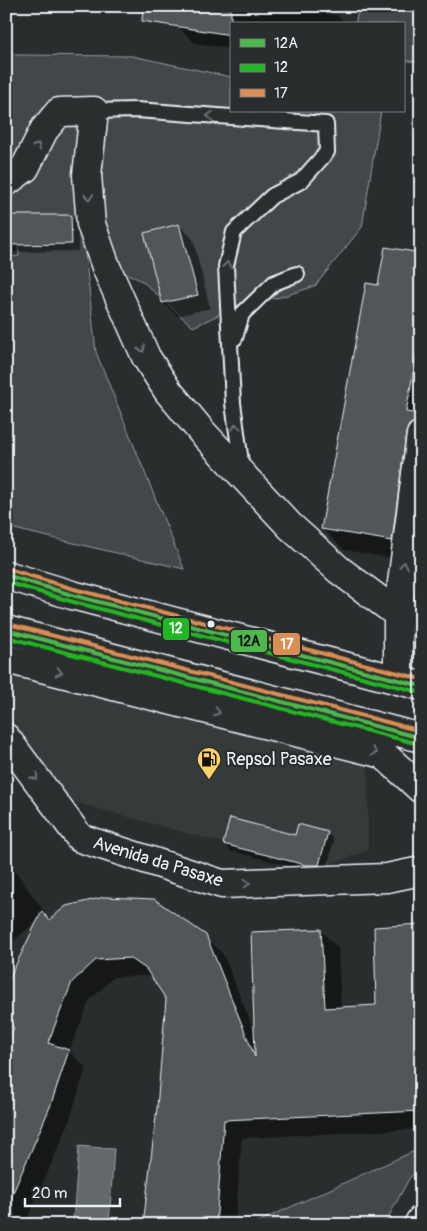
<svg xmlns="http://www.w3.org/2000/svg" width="427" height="1231" font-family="Pangolin,sans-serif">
  <rect width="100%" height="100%" fill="#2a2d2e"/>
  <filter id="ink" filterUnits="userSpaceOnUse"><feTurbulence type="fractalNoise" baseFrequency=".02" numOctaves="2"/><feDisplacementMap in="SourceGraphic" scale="10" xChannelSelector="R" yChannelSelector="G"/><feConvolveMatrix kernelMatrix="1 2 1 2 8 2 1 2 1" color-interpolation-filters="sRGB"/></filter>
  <g filter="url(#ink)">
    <path fill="#363a3b" d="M6,669L368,761V850L318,869L63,799L6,714Z"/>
    <path fill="#424648" stroke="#959ca0" d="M359,6H421V63L403,60V24H355Z
      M6,52L17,55L132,56L231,77V111H381L362,227L315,286L281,297L243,303L193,327L142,281L85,253L96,352L184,569L6,527V257L19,256L17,235L6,221Z
      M421,1148V1170L410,1177L384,1225H251Z"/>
    <path fill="#63686b" stroke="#989fa3" d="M79,1146L114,1149L109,1224L73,1221Z"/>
    <path fill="#0007" d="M208,6H284L337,15L346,24H231V49L195,43L177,26Z
      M71,216L78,223V251L6,252V217Z
      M179,225L193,239L210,308L177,316L163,303L146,234Z
      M421,254V502L413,562L344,550L322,528L379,287Z
      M327,833L334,840L326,872H314L231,851L224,844Z
      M6,858L50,920L205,936L223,954L255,1033L320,930L338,948L341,1008L378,1006L421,926V1129L242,1138L235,1225H144L158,1108L167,998L155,979L149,976L114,977L90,1000L69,1051L86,1068L68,1125L25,1225H6V1047L14,1031L6,1025V987L40,919L6,947Z"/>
    <path fill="#535759" stroke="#e8f1f8" d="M143,6H231V35L142,21Z
      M6,215H71L72,244L6,245Z
      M179,224L198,295L162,303L144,233Z
      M385,247L421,253V331L406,412L421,414V420L409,425L406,433L392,541L321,529L366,283L378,285Z
      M230,818L295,835L298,824L328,832L319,865H306L223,844Z
      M105,897L154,899L206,935L255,1057L251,932L321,929L325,1008L376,1005L374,927L421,924V1111L224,1120L216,1225H143L157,1108L166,999L146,969L130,958L96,960L72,982L48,1043L69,1050L50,1107L6,1209V1044L14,1028L6,1022V985L42,911L49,920L66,906Z"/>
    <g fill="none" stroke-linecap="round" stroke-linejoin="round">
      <g stroke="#e8f1f8" stroke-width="18">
        <path id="service" d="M94,111L137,110L326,124L327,152L301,181L272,196L234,232L226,266L233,403L242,470
          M235,338L242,314L274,283L297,274"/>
      </g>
      <g stroke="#e8f1f8" stroke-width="31">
        <path id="minor" d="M6,182L25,168L44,130L59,112L94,111L87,175L91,224L106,267L146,357L168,391L202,432L290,526L339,570L398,614L421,612
          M398,680V614L421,435
          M6,738L80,838L222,884L387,878L421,871
          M418,1225L421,1220"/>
      </g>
      <g stroke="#e8f1f8" stroke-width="31">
        <path id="primary" d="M6,575L72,595L421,686
          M6,630L421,738
          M6,659L383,754L421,789"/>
      </g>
      <use href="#service" stroke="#2a2d2e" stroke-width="14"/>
      <use href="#minor" stroke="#2a2d2e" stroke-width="28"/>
      <use href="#primary" stroke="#2a2d2e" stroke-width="28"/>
      <g stroke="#2a2d2e" stroke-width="8">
        <path id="bus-1" d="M6,575L72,595L421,686
          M6,630L421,738"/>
      </g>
      <g stroke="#2a2d2e" stroke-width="8">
        <path id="bus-2" d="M6,582L70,601L419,692
          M6,637L419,744"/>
      </g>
      <g stroke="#2a2d2e" stroke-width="8">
        <path id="bus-3" d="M8,569L74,589L421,679
          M8,624L421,731"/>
      </g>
      <use href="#bus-1" stroke="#4db94c" stroke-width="4"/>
      <use href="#bus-2" stroke="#21b722" stroke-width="4"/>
      <use href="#bus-3" stroke="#d98e54" stroke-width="4"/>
    </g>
    <defs><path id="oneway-chevron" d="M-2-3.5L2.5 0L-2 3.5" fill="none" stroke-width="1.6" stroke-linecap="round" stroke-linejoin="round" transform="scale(1.25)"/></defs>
    <g stroke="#6c7275">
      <use href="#oneway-chevron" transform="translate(210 116) rotate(-176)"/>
      <use href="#oneway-chevron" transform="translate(37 146) rotate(-65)"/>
      <use href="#oneway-chevron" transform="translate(89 197) rotate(85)"/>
      <use href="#oneway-chevron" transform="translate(227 265) rotate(-84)"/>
      <use href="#oneway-chevron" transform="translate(142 349) rotate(65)"/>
      <use href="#oneway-chevron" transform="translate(236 427) rotate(-98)"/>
      <use href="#oneway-chevron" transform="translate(404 565) rotate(-83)"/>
      <use href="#oneway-chevron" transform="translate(59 672) rotate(14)"/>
      <use href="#oneway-chevron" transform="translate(217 712) rotate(14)"/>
      <use href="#oneway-chevron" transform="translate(374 752) rotate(14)"/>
      <use href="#oneway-chevron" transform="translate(35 777) rotate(54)"/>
      <use href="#oneway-chevron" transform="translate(247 883) rotate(-2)"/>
    </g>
  </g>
  <defs>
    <g id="fuel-pin" transform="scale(1.25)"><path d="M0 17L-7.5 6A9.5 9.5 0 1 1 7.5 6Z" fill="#ffd166" stroke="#2a2d2e"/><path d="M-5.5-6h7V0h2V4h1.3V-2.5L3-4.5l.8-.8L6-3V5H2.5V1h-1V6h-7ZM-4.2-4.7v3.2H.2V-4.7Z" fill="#111"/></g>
  </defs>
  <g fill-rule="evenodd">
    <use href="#fuel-pin" x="209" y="759"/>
  </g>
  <circle fill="#e8f1f8" stroke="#2a2d2e" stroke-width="2" cx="211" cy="624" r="4.5"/>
  <g text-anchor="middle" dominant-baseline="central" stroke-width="4.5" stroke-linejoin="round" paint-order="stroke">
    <g font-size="18" fill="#e8f1f8" stroke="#2a2d2e" text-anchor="start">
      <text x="226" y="759">Repsol Pasaxe</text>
    </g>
    <g font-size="18" fill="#e8f1f8" stroke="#2a2d2e">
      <text transform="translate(158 862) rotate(17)">Avenida da Pasaxe</text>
    </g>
  </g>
  <g stroke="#2a2d2e" stroke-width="2">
    <rect x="162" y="617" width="28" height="24" rx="5" fill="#21b722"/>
    <rect x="230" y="629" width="38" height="24" rx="5" fill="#4db94c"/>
    <rect x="272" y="632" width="29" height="24" rx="5" fill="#d98e54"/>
  </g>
  <g font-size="14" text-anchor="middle" font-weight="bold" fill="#fff">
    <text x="176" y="633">12</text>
    <text x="287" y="649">17</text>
  </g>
  <g font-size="14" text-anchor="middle" font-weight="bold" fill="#111">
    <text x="249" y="646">12A</text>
  </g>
  <rect width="427" height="1231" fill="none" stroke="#2a2d2e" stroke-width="25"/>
  <rect x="12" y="12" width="402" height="1206" fill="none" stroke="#e8f1f8" stroke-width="2" filter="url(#ink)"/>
  <rect x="230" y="22" width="175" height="90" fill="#2a2d2e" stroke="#767b7f"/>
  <rect x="240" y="39" width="25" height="8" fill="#4db94c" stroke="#767b7f"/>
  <text x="274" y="48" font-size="15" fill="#e8f1f8">12A</text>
  <rect x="240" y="64" width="25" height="8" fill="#21b722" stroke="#767b7f"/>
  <text x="274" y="72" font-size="15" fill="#e8f1f8">12</text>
  <rect x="240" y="89" width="25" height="8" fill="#d98e54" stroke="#767b7f"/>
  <text x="274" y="98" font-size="15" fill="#e8f1f8">17</text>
  <path d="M25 1198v8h95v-8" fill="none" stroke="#e8f1f8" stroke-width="2.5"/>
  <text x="32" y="1198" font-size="15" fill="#e8f1f8" stroke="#2a2d2e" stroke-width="4" paint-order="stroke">20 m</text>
</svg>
